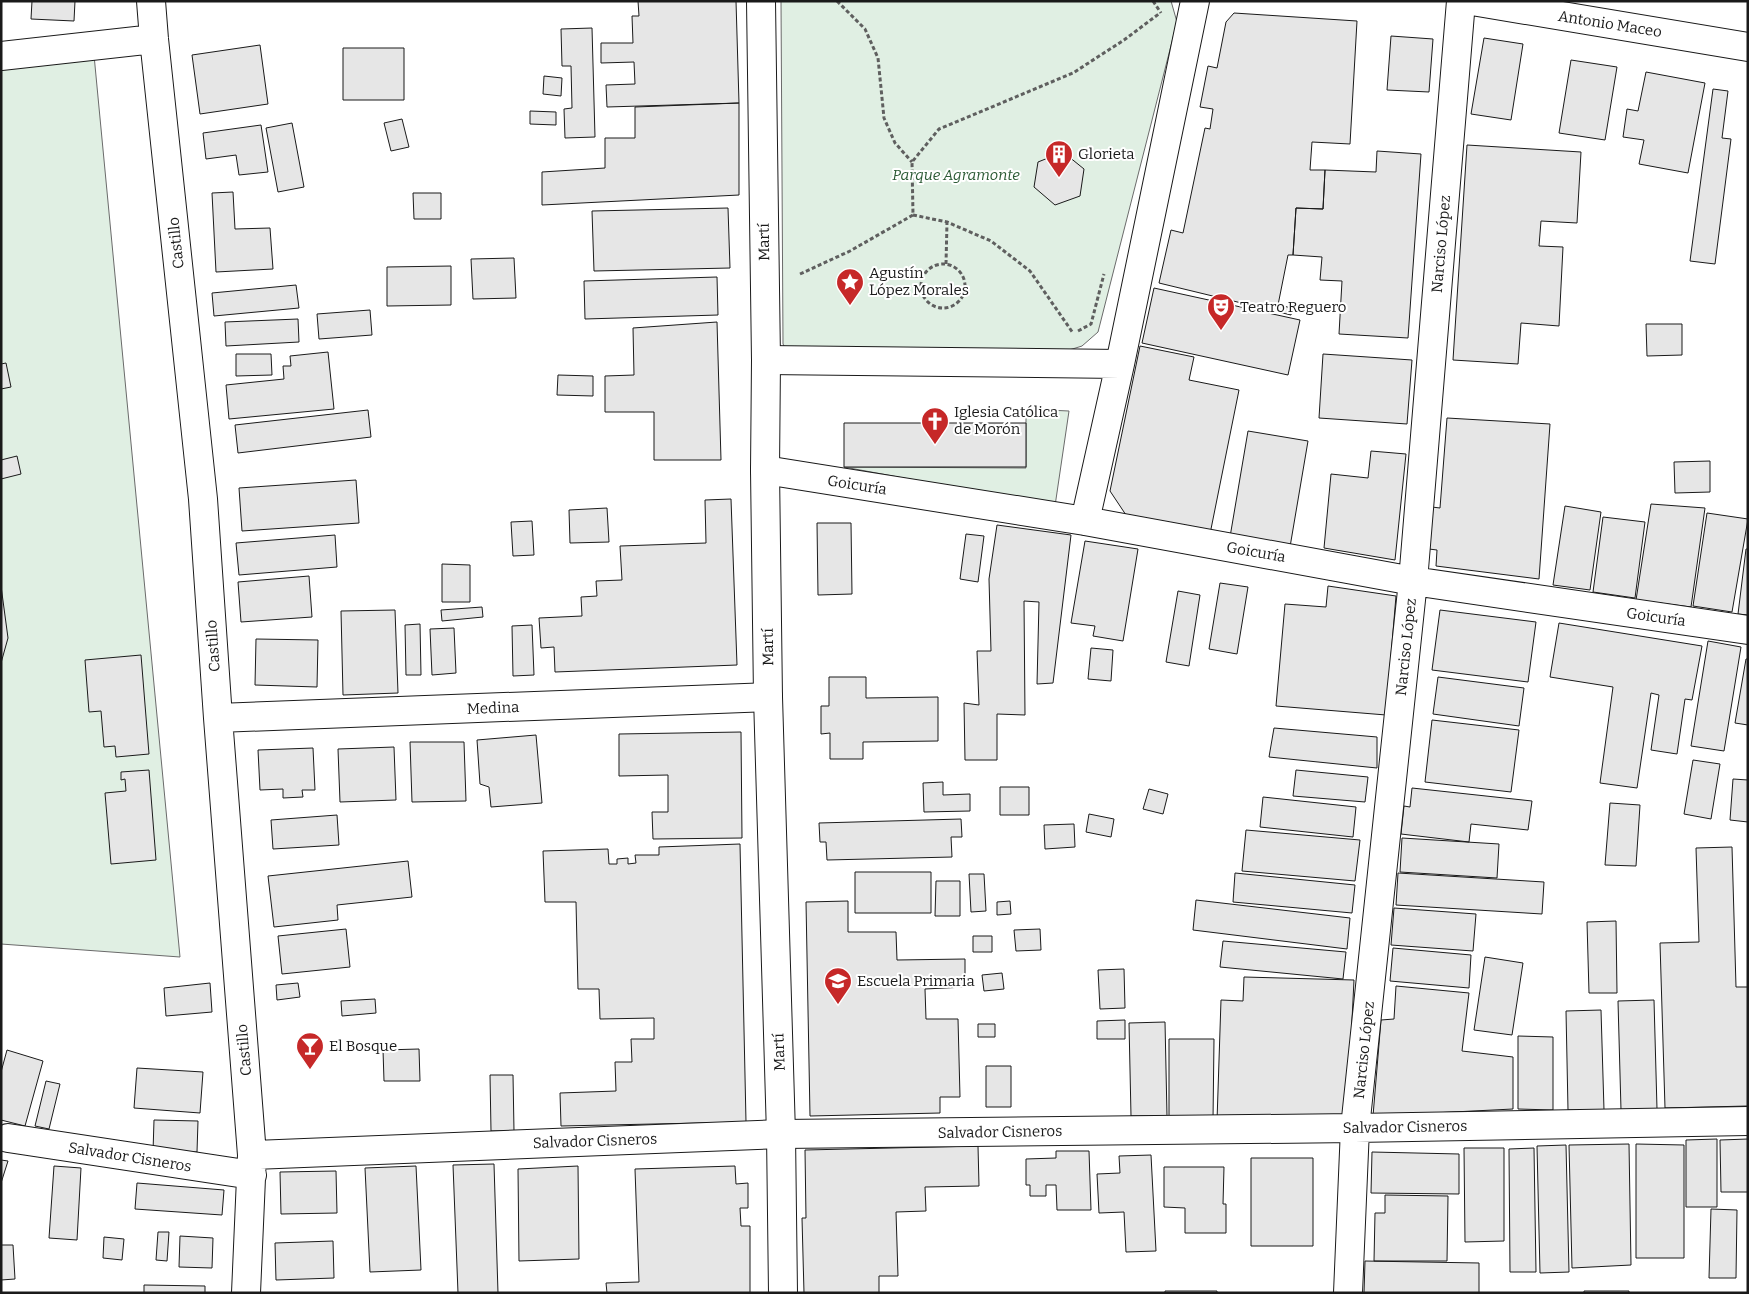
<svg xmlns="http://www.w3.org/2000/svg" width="1749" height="1294" font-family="Bitter,serif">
  <rect width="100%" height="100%" fill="#fff"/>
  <path fill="#e0efe3" stroke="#6a6a6a" d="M781,1H1171L1177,22L1098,332L1082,346L1066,351H787L783,344Z
    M94,55L180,957L1,944V66Z
    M1026,409L1069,411L1055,506L844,467L1026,468Z"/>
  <path fill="#e6e6e6" stroke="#1a1a1a" d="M32,1H75L74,21L31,19Z
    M638,1H736L739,103L607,107L606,85L635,84L634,62L601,63V43H633L632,16H639Z
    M1234,13L1357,21L1350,144L1312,142L1310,170H1325L1323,209L1296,208L1293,255H1288L1278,305L1292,308L1291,315L1159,283L1171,230L1183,233L1205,128L1210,129L1213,109L1200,107L1208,66L1217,68L1226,22Z
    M592,28L595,137L565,138L564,109L572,108L571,66H562L561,29Z
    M1391,36L1433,39L1429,92L1387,90Z
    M1484,38L1523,44L1511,120L1471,114Z
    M260,45L268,104L200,114L192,55Z
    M343,48H404V100H343Z
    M1571,60L1617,67L1605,140L1559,133Z
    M1646,72L1705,83L1688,173L1639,164L1644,140L1623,137L1627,109L1638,111Z
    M544,76L562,78L561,96L543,94Z
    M1713,89L1728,91L1722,138L1731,139L1715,264L1690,261Z
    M739,103V195L542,205V172L605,168V138H635V107Z
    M530,111L556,112V125L530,124Z
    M402,119L409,147L391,151L384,123Z
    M292,123L304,187L278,192L266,128Z
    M261,125L268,172L239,175L236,155L206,159L203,133Z
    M1467,145L1581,152L1577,223L1541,221L1539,246L1563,247L1559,326L1521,323L1518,364L1453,360Z
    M1377,151L1421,154L1408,338L1339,334L1342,281L1320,280L1322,257L1293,255L1296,208L1323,209L1325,170L1376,172Z
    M1063,152L1084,169L1080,196L1055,205L1034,187L1038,162Z
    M233,192L235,229L270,228L273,269L216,272L212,193Z
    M413,193H441V219H414Z
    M728,208L730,268L594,271L592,211Z
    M514,258L516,298L473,299L471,259Z
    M451,266V305L387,306V267Z
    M717,277L718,315L585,319L584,281Z
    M296,285L299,308L214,316L212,293Z
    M1154,288L1300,320L1288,375L1142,343Z
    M370,310L372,335L319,339L317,314Z
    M298,319L299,342L226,346L225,322Z
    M717,322L721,460H654V412H605V376L634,375L633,328Z
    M1646,324H1682V355L1647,356Z
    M1140,346L1194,357L1189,380L1239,390L1210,534L1128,518L1110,491Z
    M328,352L334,409L229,419L226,385L284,379L283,366H291L290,356Z
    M236,354H271L272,375L236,376Z
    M1323,354L1412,360L1407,424L1319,418Z
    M6,363L11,387L1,389V364Z
    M558,375L593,376V396L557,395Z
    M368,410L371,437L238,453L235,425Z
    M1447,418L1550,424L1539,579L1436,566L1437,550L1429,549L1432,507L1440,508Z
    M844,423H1026V467H844Z
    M1248,431L1308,441L1290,547L1230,537Z
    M1371,451L1406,454L1395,560L1324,548L1331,474L1368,478Z
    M17,456L21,474L1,479V460Z
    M1710,461V492L1675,493L1674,462Z
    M356,480L359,523L242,531L239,488Z
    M731,499L737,665L555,672L554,647L541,648L539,618L582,616L581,597L597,596L596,581L622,580L620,546L706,543L705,500Z
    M1651,504L1705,508L1691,607L1636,600Z
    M1565,506L1601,512L1590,590L1553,585Z
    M607,508L609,542L570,543L569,510Z
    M1707,513L1748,519L1732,612L1693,606Z
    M1603,517L1645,522L1635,598L1593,592Z
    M532,521L534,555L513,556L511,522Z
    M817,523H851L852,594L818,595Z
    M997,525L1071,535L1053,683L1037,684L1039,602L1024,601L1025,715L997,714V760H965L964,703L979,705L977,651H991L989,579Z
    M966,534L984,536L978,582L960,579Z
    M335,535L337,567L239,575L236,543Z
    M1085,541L1138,549L1123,641L1093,636L1095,626L1071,623Z
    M1746,549H1748V615L1738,614Z
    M442,564L470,565V602H442Z
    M309,576L312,617L241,622L238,582Z
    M1220,583L1248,587L1237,654L1209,649Z
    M1,586L8,638L1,663Z
    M1328,586L1396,596L1386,715L1276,706L1285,604L1326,607Z
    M1178,591L1200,595L1189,666L1166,662Z
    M482,607L483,617L442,621L441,610Z
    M395,610L398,693L343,695L341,611Z
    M1440,610L1536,622L1528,682L1432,670Z
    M1559,623L1702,646L1692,700L1685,699L1677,754L1651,750L1659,695L1651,693L1637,788L1600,783L1613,687L1550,677Z
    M420,624L421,675H406L405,625Z
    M532,625L534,675L513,676L512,626Z
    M454,628L456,673L432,675L430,629Z
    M256,639L318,640L317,687L255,685Z
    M1708,641L1741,647L1724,751L1691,746Z
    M1091,648L1113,650L1111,681L1088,679Z
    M141,655L149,754L116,757L115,746L104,747L101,711L89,712L85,660Z
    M1746,659H1748V725L1735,723Z
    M829,677H866V698L938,697V741L863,742V759H830V733L821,734V706H829Z
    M1438,677L1524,688L1519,726L1433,714Z
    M1432,720L1519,730L1511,792L1425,782Z
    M1274,728L1377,737V768L1269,757Z
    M741,732L742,838L653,839L652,812H668V775L619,776V734Z
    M536,735L542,803L491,807L489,787L480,784L477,740Z
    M410,742H464L466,801L412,802Z
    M394,747L396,800L340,802L338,749Z
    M313,748L315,790H302L303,797L283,798V789L260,790L258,750Z
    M1693,760L1720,764L1711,819L1684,814Z
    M149,770L156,860L111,864L105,793L126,791L125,779L121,780V772Z
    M1296,770L1368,777L1365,802L1293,796Z
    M1733,779L1748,780V822L1730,820Z
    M943,782V795L970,794V811L924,812L923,783Z
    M1000,787H1029V815H1000Z
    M1412,788L1532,801L1528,830L1471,824L1469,842L1401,834L1404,806L1410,807Z
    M1149,789L1168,794L1163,814L1143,809Z
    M1263,797L1356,807L1353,837L1260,827Z
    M1610,803L1640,805L1636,866L1605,865Z
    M1089,814L1114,819L1111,837L1086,832Z
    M337,815L339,845L273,849L271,820Z
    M961,819L962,837H951L952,857L827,860L826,842H820L819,823Z
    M1074,824L1075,847L1045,849L1044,825Z
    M1246,830L1360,840L1355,881L1242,871Z
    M1402,838L1499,844L1497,878L1400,872Z
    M740,844L746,1122L561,1126L560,1093L616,1091L615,1062H632L631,1039H654V1018L600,1019L599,989H578L576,902H545L543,851L608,849L609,864H617V859L628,858V864L636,863L635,855H659V847Z
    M1732,847L1736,987H1748V1106L1665,1108L1660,943L1699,942L1696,848Z
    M408,861L412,897L337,905L338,920L274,927L268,876Z
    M855,872H931V913H855Z
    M1235,873L1355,885L1352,913L1233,902Z
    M1398,873L1544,882L1542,914L1396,905Z
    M969,874H984L986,911L971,912Z
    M936,881H960V916H935Z
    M1196,900L1350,918L1347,949L1193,930Z
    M848,901V932H896L897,960L965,959V987L925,989L926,1019H958L960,1097H940V1113L810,1116L806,902Z
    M1010,901L1011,914L997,915V902Z
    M1394,908L1476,914L1473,951L1391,945Z
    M1616,921L1617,993H1589L1587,922Z
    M346,929L350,967L282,974L278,936Z
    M1040,929L1041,950L1016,951L1014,930Z
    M973,936H992V952H973Z
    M1223,941L1346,952L1343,979L1220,967Z
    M1393,948L1471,955L1469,988L1390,981Z
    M1485,957L1523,963L1512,1035L1474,1030Z
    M1124,969L1125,1008L1100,1009L1098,970Z
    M1002,973L1004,989L984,991L982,975Z
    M1244,977L1354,980L1347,1121H1217L1221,1000L1243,1001Z
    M210,983L212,1012L166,1016L164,988Z
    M298,983L300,997L277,1000L276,985Z
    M1396,986L1469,993L1462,1051L1513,1057V1109L1373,1116L1381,1020L1394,1019Z
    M375,999L376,1013L342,1016L341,1001Z
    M1654,1000L1657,1109L1621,1110L1618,1001Z
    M1601,1010L1604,1110H1568L1566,1011Z
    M1125,1020V1039H1097V1021Z
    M1165,1022L1167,1116H1131L1129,1023Z
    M978,1024H995V1037H978Z
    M1518,1036L1553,1037V1110L1518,1109Z
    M1169,1039H1214L1213,1120L1169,1119Z
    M419,1049L420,1081H384L383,1050Z
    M7,1050L43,1061L25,1126L1,1120V1072Z
    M986,1066H1011V1107H986Z
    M137,1068L203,1072L200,1113L134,1108Z
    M490,1075H513L514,1131H491Z
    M46,1081L60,1084L49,1129L35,1126Z
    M154,1120L198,1121L197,1152H153Z
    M1717,1139V1207H1686V1140Z
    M1748,1139V1192H1721L1720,1140Z
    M1629,1144L1631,1265L1572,1268L1569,1145Z
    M1636,1144L1684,1145V1258H1636Z
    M1566,1145L1569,1272L1540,1273L1537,1146Z
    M978,1146L979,1186L925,1187L926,1211L896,1212L898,1276H879V1293H804L802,1218H806L805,1150Z
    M1464,1148H1504V1241L1465,1242Z
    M1534,1148L1536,1272H1510L1509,1149Z
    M1056,1151H1089L1091,1210H1057L1056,1185H1046V1196H1030V1185H1026V1159L1056,1158Z
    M1372,1152L1459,1154V1194L1371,1193Z
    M1151,1155L1156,1251L1126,1252L1124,1212L1099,1213L1097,1174L1120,1173L1119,1156Z
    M1251,1158H1313V1246H1251Z
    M1,1160L8,1161L1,1183Z
    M494,1164L498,1293H458L453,1165Z
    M54,1166L81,1168L77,1240L49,1238Z
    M416,1166L421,1270L370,1272L365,1168Z
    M578,1166L579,1259L519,1261L518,1169Z
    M735,1166L736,1184L748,1183V1208H740L741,1226H750V1293H607L606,1283L639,1282L635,1169Z
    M1164,1167H1224L1223,1204H1226V1233H1185V1208L1164,1207Z
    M336,1171L337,1213L281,1214L280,1172Z
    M137,1183L224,1190L222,1215L135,1209Z
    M1385,1195L1448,1196L1447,1261H1374L1375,1213H1385Z
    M1711,1209L1737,1210L1736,1278H1709Z
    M158,1232H169L167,1261L156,1260Z
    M180,1236L213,1238L212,1268L179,1267Z
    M104,1237L124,1239L122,1260L103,1258Z
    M333,1241L334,1278L276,1280L275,1243Z
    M1,1245H13L15,1279L1,1280Z
    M1365,1261L1479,1263V1293H1364Z
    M144,1285L205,1286V1293H144Z
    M1165,1291H1217V1293H1165Z
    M1584,1291H1629V1293H1584Z"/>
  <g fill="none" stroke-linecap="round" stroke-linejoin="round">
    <g stroke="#1a1a1a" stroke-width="30">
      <path id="minor" d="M151,1L154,39L203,499L218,718L252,1155L246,1293
        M1472,1L1748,47
        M1,56L154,39
        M766,360L1120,364
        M765,470L1085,521L1413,581L1748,630
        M1085,521L1120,364L1195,1
        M218,718L768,697
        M8,1138L252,1175
        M252,1155L781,1134L1355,1128L1748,1121
        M1348,1293L1355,1128L1413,581L1461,1"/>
    </g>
    <g stroke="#1a1a1a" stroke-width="30">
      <path id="major" d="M761,1L766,360L765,470L768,697L781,1134L783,1293"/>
    </g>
    <path stroke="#5f5f5f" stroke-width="3" stroke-dasharray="4 2.5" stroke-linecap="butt" d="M837,1L865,29L878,58L884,118L895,143L912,162
      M1153,1L1161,13
      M913,215L947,222L991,241L1030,271L1073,333
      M921 286a22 22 0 1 1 44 0a22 22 0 1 1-44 0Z
      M946,264L947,222
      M800,274L850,251L913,215L912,162L939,129L1073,73L1124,40L1160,13
      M1078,331L1091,324L1104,274"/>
    <use href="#minor" stroke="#fff" stroke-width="28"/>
    <use href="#major" stroke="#fff" stroke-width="28"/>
  </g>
  <defs>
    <g id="building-pin" transform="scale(1.4375)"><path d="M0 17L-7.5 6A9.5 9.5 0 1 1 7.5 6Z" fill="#c62828" stroke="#fff"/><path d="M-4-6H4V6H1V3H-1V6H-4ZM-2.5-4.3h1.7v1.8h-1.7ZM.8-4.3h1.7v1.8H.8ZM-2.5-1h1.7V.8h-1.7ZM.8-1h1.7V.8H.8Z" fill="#fff"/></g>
    <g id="sight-pin" transform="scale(1.4375)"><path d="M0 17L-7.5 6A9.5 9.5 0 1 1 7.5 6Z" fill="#c62828" stroke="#fff"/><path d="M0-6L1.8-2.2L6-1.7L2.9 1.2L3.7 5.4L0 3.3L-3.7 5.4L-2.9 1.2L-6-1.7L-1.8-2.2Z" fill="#fff"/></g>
    <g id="theatre-pin" transform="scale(1.4375)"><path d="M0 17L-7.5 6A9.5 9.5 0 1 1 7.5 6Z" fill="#c62828" stroke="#fff"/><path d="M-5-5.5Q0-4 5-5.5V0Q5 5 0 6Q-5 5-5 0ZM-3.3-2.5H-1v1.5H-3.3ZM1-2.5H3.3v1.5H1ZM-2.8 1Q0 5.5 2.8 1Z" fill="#fff"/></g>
    <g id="church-pin" transform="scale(1.4375)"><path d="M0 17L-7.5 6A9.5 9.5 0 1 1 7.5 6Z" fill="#c62828" stroke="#fff"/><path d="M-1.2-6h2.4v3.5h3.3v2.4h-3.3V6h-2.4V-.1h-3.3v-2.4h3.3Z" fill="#fff"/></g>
    <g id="school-pin" transform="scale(1.4375)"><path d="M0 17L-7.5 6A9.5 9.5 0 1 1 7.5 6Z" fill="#c62828" stroke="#fff"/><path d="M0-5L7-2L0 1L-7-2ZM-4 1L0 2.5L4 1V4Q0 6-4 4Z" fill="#fff"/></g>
    <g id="bar-pin" transform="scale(1.4375)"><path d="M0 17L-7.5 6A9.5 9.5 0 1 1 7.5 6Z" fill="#c62828" stroke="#fff"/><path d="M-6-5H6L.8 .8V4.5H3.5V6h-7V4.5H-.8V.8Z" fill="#fff"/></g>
  </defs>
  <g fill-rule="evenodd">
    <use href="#building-pin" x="1059" y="154"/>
    <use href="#sight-pin" x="850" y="282"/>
    <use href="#theatre-pin" x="1221" y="307"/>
    <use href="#church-pin" x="935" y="421"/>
    <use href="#school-pin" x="838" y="981"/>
    <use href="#bar-pin" x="310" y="1046"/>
  </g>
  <g text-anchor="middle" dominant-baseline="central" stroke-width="4" stroke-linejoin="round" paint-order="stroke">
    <g font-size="15" fill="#1a1a1a" stroke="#fff">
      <text transform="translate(1610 24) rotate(9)">Antonio Maceo</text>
      <text transform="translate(764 242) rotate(-91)">Martí</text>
      <text transform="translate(176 243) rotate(-96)">Castillo</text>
      <text transform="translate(1441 244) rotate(-85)">Narciso López</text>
      <text transform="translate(857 485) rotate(9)">Goicuría</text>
      <text transform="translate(1256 552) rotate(10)">Goicuría</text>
      <text transform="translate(1656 617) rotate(8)">Goicuría</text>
      <text transform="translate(213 646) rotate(-94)">Castillo</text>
      <text transform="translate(768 647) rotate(-91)">Martí</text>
      <text transform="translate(1406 647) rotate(-84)">Narciso López</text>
      <text transform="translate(493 708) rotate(-2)">Medina</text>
      <text transform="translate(244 1050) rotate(-95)">Castillo</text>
      <text transform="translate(1364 1050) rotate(-84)">Narciso López</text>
      <text transform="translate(779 1052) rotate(-92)">Martí</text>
      <text transform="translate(1405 1127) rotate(-1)">Salvador Cisneros</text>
      <text transform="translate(1000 1132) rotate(-1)">Salvador Cisneros</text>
      <text transform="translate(595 1141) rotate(-2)">Salvador Cisneros</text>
      <text transform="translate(130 1157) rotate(9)">Salvador Cisneros</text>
    </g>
    <g font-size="15" fill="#1a1a1a" stroke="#fff" text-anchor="start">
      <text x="1078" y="154">Glorieta</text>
      <text x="869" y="273">Agustín<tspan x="869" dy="17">López Morales</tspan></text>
      <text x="1240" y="307">Teatro Reguero</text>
      <text x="954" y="412">Iglesia Católica<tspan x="954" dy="17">de Morón</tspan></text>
      <text x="857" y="981">Escuela Primaria</text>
      <text x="329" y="1046">El Bosque</text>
    </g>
    <g font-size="15" font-style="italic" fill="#2b5a34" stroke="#fff">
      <text x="956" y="175">Parque Agramonte</text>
    </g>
  </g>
  <rect width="1749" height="1294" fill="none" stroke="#1a1a1a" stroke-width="5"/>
</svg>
